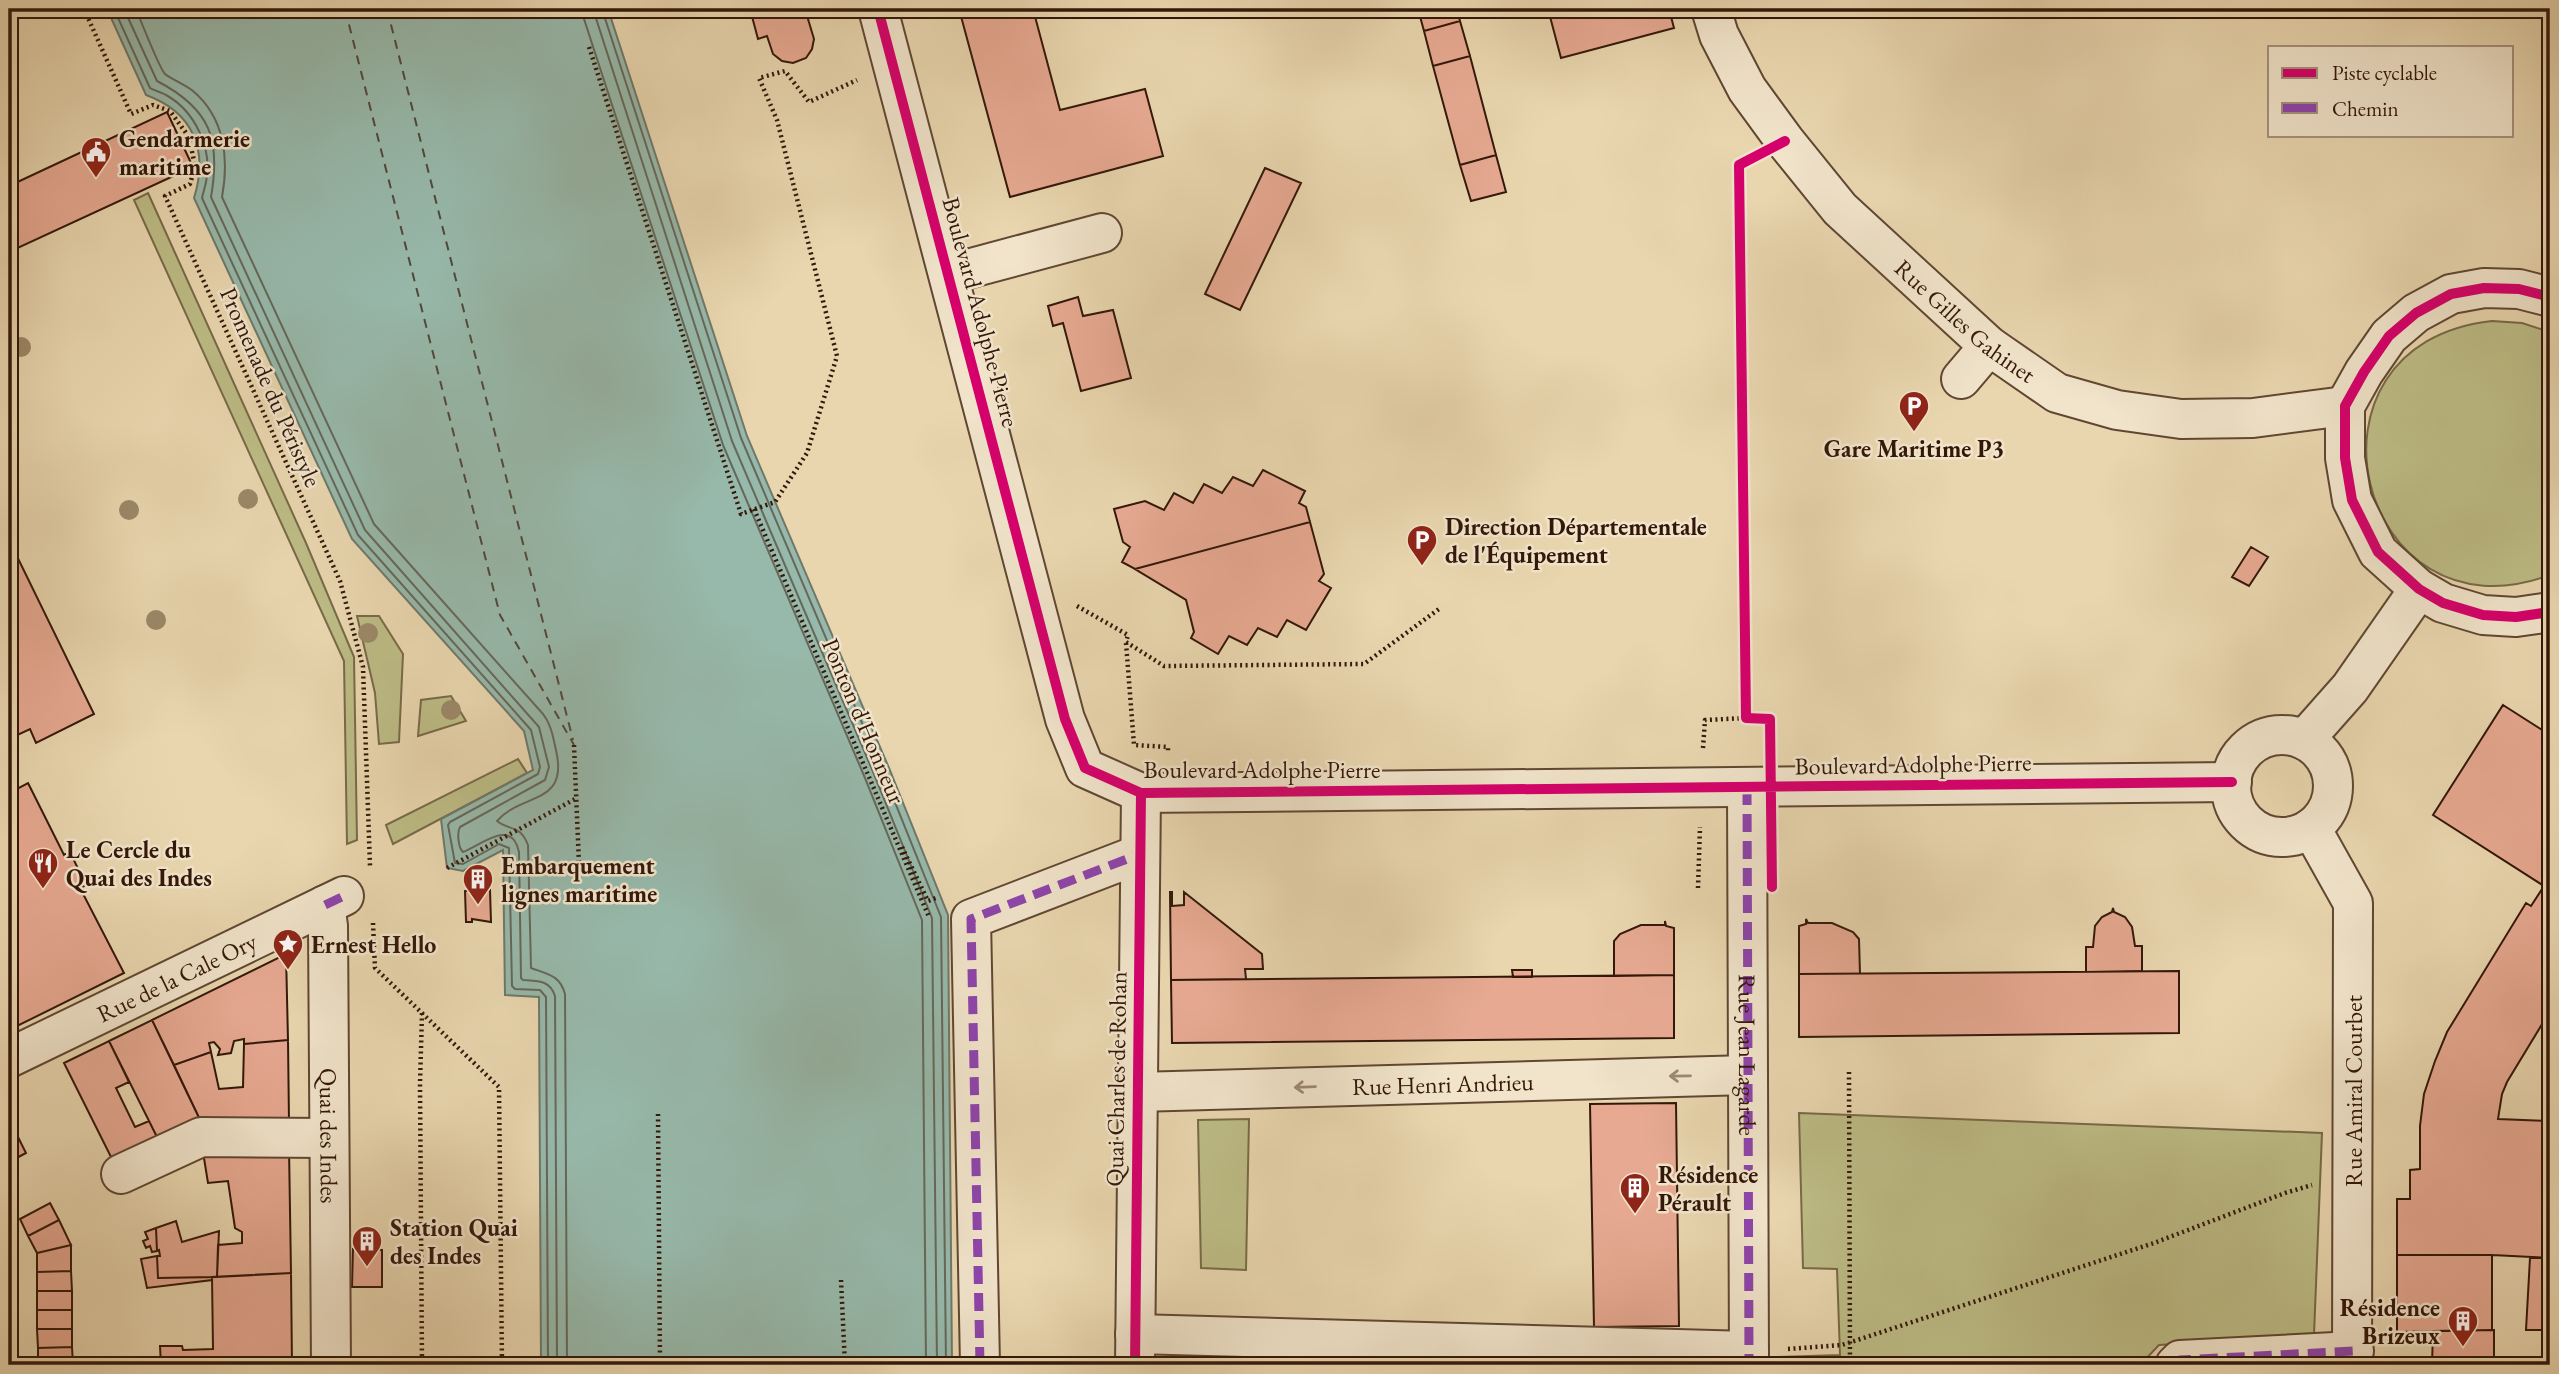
<svg xmlns="http://www.w3.org/2000/svg" width="2559" height="1374" font-family="'EB Garamond',serif">
  <rect width="100%" height="100%" fill="#e9d6af"/>
  <filter id="stains"><feTurbulence type="fractalNoise" baseFrequency=".00286" numOctaves="4"/><feColorMatrix values="0 0 0 0 .2 0 0 0 0 .09 0 0 0 0 .02 0 0 0 .5 -.17"/></filter>
  <radialGradient id="worn" r=".72"><stop offset=".6" stop-color="#630" stop-opacity="0"/><stop offset="1" stop-color="#630" stop-opacity=".3"/></radialGradient>
  <path fill="#bdbc86" stroke="#786a48" stroke-width="2" d="M148,193L306,543L354,657L357,840L347,844L344,661L134,200Z
    M2492,321L2522,323L2550,332V575C2357,647 2283,344 2492,321Z
    M357,616H379L403,654L399,742L379,744L375,693Z
    M451,696L466,721L418,736L421,700Z
    M518,759L527,773L393,844L386,825Z
    M1799,1113L2322,1133L2314,1335L2159,1345L2140,1365H1780L1779,1357L1840,1355L1837,1269L1803,1268Z
    M1249,1119L1246,1270L1201,1268L1198,1120Z"/>
  <path fill="#97b9ab" stroke="#6f786a" stroke-width="2" d="M107,9H608L747,436L889,768L948,915L952,1365H541L539,997L505,995L503,850L463,871L447,868L441,819L533,770L524,731L352,539L194,198C209,150 193,112 146,95Z"/>
  <g fill="none" stroke-linecap="round" stroke-linejoin="round">
    <path stroke="#65685a" stroke-width="2" d="M114,9L150,88C155,91 161,92 166,95C195,111 213,149 206,182C205,187 203,193 202,198L358,535L531,730L540,767L538,774L450,822L448,825L455,863L463,864L499,844L509,848L512,986L515,989L540,990L546,997L548,1365
      M124,9L157,81C211,109 221,140 211,197L365,530L539,727L549,767L545,780L460,827C457,832 458,848 463,852C480,846 512,817 519,852L521,978L523,980C538,981 550,980 555,996L557,1365
      M136,9C140,19 160,69 165,74C171,79 186,85 193,91C225,118 229,159 222,197L374,524L543,714C551,724 553,737 556,750C569,806 522,792 497,821C509,831 520,824 528,845L531,968C547,974 560,975 565,994L567,1365
      M582,9L584,19L723,445L865,778L922,920L926,1365
      M593,9L732,441L874,774L932,918L937,1365
      M602,9L741,438L882,770L941,917L946,1365"/>
    <path stroke="#51483a" stroke-width="2" stroke-dasharray="9 7" stroke-linecap="butt" d="M345,9L500,615L574,745
      M387,9L573,740"/>
  </g>
  <path fill="#e7a992" stroke="#331709" stroke-width="2" d="M750,9H805L814,39L812,49L806,58L793,63L782,61L773,54L767,36L758,39Z
    M959,9H1033L1060,110L1145,89L1163,156L1010,197Z
    M1418,9H1457L1460,21L1424,31Z
    M1548,9H1669L1674,28L1561,58Z
    M1460,21L1470,56L1433,66L1424,31Z
    M1470,56L1496,155L1460,165L1433,66Z
    M167,112L193,167L9,252V186Z
    M1496,155L1506,192L1471,201L1460,165Z
    M1265,168L1301,183L1240,310L1205,294Z
    M1078,297L1083,316L1113,310L1131,378L1081,391L1063,323L1053,326L1048,306Z
    M1263,470L1305,491L1299,503L1306,507L1310,522L1135,569L1122,562L1130,547L1123,542L1114,509L1145,501L1164,510L1174,493L1193,503L1204,484L1222,493L1233,477L1253,486Z
    M1310,522L1324,574L1319,581L1331,588L1306,630L1287,620L1277,637L1258,628L1247,645L1229,636L1218,654L1191,638L1194,632L1186,600L1135,569Z
    M9,540L94,714L36,743L30,729L9,739Z
    M2251,547L2268,557L2249,586L2232,577Z
    M2503,705L2550,735V1011L2507,1082L2502,1094L2498,1119L2550,1121V1258L2492,1255H2397V1199H2410V1170L2420,1169V1126L2424,1094L2435,1061L2447,1032L2526,903L2531,906L2544,886L2433,815Z
    M28,783L64,855L70,852L86,885L80,888L124,973L9,1030V793Z
    M472,890V893L490,890L491,922L472,919V922H466L465,891Z
    M1170,892H1172V906L1184,905V892L1262,954L1263,969H1245L1246,979L1171,980Z
    M2113,908L2114,912L2125,917L2132,927L2135,946H2142V971L2086,972V947H2093L2095,926L2102,917L2112,912Z
    M1806,919L1808,923H1832L1853,932L1859,939L1860,974H1799V926L1806,924Z
    M1665,921L1666,926L1674,928V975L1614,976V941L1620,934L1641,925H1665Z
    M286,954L288,1040L244,1044V1039L234,1041L231,1053L218,1055L220,1049L214,1042L209,1043L211,1052L174,1065L152,1020Z
    M1512,970H1532V977H1513Z
    M2179,971V1033L1799,1037V974Z
    M1674,975V1038L1172,1043L1171,980Z
    M152,1020L203,1126L161,1145L109,1041Z
    M288,1040L289,1122L203,1126L174,1065L211,1052L219,1089L243,1087L244,1044Z
    M109,1041L129,1082L116,1088L135,1127L149,1121L161,1145L115,1165L64,1063Z
    M1676,1103L1679,1326L1594,1327L1590,1104Z
    M9,1119L26,1153L9,1162Z
    M289,1148L291,1273L217,1277L218,1245L242,1243V1232L235,1228L228,1181L208,1183L203,1152Z
    M50,1203L59,1220L28,1236L20,1219Z
    M59,1220L71,1245L37,1253L28,1236Z
    M176,1221L182,1242L219,1231L217,1277L158,1278L157,1256H160L159,1250L157,1251L156,1228Z
    M156,1228L157,1251L152,1252L150,1246L146,1248L143,1241L148,1239L145,1232Z
    M71,1245V1271L37,1272V1253Z
    M353,1249L382,1250V1287H352Z
    M2397,1255H2492V1330L2397,1332Z
    M157,1256L158,1278L212,1277V1280L147,1288L141,1259Z
    M2530,1258H2550V1330H2526Z
    M71,1271L72,1291H37V1272Z
    M291,1273L292,1365H161L160,1346H182L183,1350L213,1349L212,1277Z
    M37,1291H72V1310H37Z
    M37,1310H72V1329H37Z
    M37,1329H72V1347L38,1348Z
    M2494,1330V1365H2432L2433,1331Z
    M72,1347L73,1365H38V1348Z"/>
  <g fill="none" stroke-linecap="round" stroke-linejoin="round">
    <g stroke="#604732" stroke-width="42">
      <g id="minor">
        <path d="M878,9L1065,719L1085,768L1141,793L2232,782"/>
        <path id="s1" d="M1711,9L1719,35L1747,89L1785,141L1840,209L1989,346L2057,393L2117,410L2181,419L2253,418L2345,406"/>
        <path d="M949,274L1102,233"/>
        <path d="M2550,297L2519,289L2484,288L2451,294L2416,313L2389,336L2364,372L2345,406V458L2352,500L2378,552L2419,589L2443,603L2483,615L2516,617L2550,612"/>
        <path d="M1961,379L1989,346"/>
        <circle cx="2282" cy="786" r="51"/>
        <path d="M2304,740L2350,688L2419,589"/>
        <path id="s2" d="M1747,787L1749,1365"/>
        <path d="M2311,828L2353,903L2352,1365"/>
        <path id="s3" d="M325,905L328,926L331,1365"/>
        <path id="s4" d="M9,1058L344,896"/>
        <path id="s5" d="M1137,1092L1748,1075"/>
        <path d="M121,1174L201,1137L329,1138"/>
        <path d="M1135,1334L1749,1351"/>
        <path d="M980,1365L971,919L1140,854"/>
        <path d="M1135,1365L1141,793"/>
        <path d="M2175,1365L2180,1360L2354,1351"/>
      </g>
    </g>
    <path stroke="#331709" stroke-width="4.5" stroke-dasharray="2 3.5" stroke-linecap="butt" d="M84,9L131,114L153,105L170,111L189,137L195,166L190,184L165,196L340,581L363,667L370,866
      M589,47L741,514L775,502L807,453L837,356L777,120L759,78L785,71L809,102L857,80
      M754,509L929,917
      M1077,606L1128,635L1126,642L1164,666L1364,664L1439,609
      M1126,643L1134,745L1168,747V752
      M574,745L579,864
      M1703,748L1705,720L1746,718
      M902,847L928,901L936,898
      M447,868L577,798
      M1698,888L1700,827
      M373,923L375,968L499,1087L502,1365
      M422,1013L420,1084L422,1365
      M1849,1072L1850,1365
      M658,1114L660,1365
      M841,1280L845,1365
      M1788,1349L1842,1345L2154,1243L2285,1193L2312,1185"/>
    <use href="#minor" stroke="#f1e4cb" stroke-width="38"/>
    <path stroke="#8e44ad" stroke-width="9" stroke-dasharray="18 9" stroke-linecap="butt" d="M1747,787L1749,1365
      M325,905L344,896
      M980,1365L971,919L1140,854
      M2175,1365L2180,1360L2354,1351"/>
    <g stroke="#f1e4cb" stroke-width="15">
      <path id="cycleway" d="M878,9L1065,719L1085,768L1141,793L2232,782
        M2550,297L2519,289L2484,288L2451,294L2416,313L2389,336L2364,372L2345,406V458L2352,500L2378,552L2419,589L2443,603L2483,615L2516,617L2550,612
        M1772,887L1770,719L1746,718L1739,165L1785,141
        M1135,1365L1141,793"/>
    </g>
    <use href="#cycleway" stroke="#d6006c" stroke-width="10"/>
  </g>
  <g fill="#9b8868">
    <circle cx="21" cy="347" r="10"/>
    <circle cx="248" cy="499" r="10"/>
    <circle cx="129" cy="510" r="10"/>
    <circle cx="156" cy="620" r="10"/>
    <circle cx="368" cy="633" r="10"/>
    <circle cx="451" cy="710" r="10"/>
  </g>
  <defs><path id="oneway-shaft" d="M-6 0H5M1.5-3L5.5 0L1.5 3" fill="none" stroke-width="1.6" stroke-linecap="round" stroke-linejoin="round" transform="scale(1.75)"/></defs>
  <g stroke="#9c8874">
    <use href="#oneway-shaft" transform="translate(1680 1076) rotate(179)"/>
    <use href="#oneway-shaft" transform="translate(1305 1087) rotate(178)"/>
  </g>
  <defs>
    <g id="civic-pin" transform="scale(1.575)"><path d="M0 17L-7.5 6A9.5 9.5 0 1 1 7.5 6Z" fill="#8f2418" stroke="#f1e4cb"/><path d="M-.6-6.5H3V-4.5H.6V-3L4-1V1h2V6H-6V1h2V-1L-.6-3ZM-1.2 2.5V6h2.4V2.5Z" fill="#fff"/></g>
    <g id="parking-pin" transform="scale(1.575)"><path d="M0 17L-7.5 6A9.5 9.5 0 1 1 7.5 6Z" fill="#8f2418" stroke="#f1e4cb"/><path d="M-3.5-5.5H1a3.5 3.5 0 0 1 0 7H-1V5.5H-3.5ZM-1-3.4V-.6H.8a1.4 1.4 0 0 0 0-2.8Z" fill="#fff"/></g>
    <g id="restaurant-pin" transform="scale(1.575)"><path d="M0 17L-7.5 6A9.5 9.5 0 1 1 7.5 6Z" fill="#8f2418" stroke="#f1e4cb"/><path d="M-5-6h1v4h1v-4h1v4h1v-4h1v5L-1.5 .5V6h-2V.5L-5-1ZM5-6V6H3V1.5H1.5Q1.5-4 5-6Z" fill="#fff"/></g>
    <g id="building-pin" transform="scale(1.575)"><path d="M0 17L-7.5 6A9.5 9.5 0 1 1 7.5 6Z" fill="#8f2418" stroke="#f1e4cb"/><path d="M-4-6H4V6H1V3H-1V6H-4ZM-2.5-4.3h1.7v1.8h-1.7ZM.8-4.3h1.7v1.8H.8ZM-2.5-1h1.7V.8h-1.7ZM.8-1h1.7V.8H.8Z" fill="#fff"/></g>
    <g id="sight-pin" transform="scale(1.575)"><path d="M0 17L-7.5 6A9.5 9.5 0 1 1 7.5 6Z" fill="#8f2418" stroke="#f1e4cb"/><path d="M0-6L1.8-2.2L6-1.7L2.9 1.2L3.7 5.4L0 3.3L-3.7 5.4L-2.9 1.2L-6-1.7L-1.8-2.2Z" fill="#fff"/></g>
  </defs>
  <g fill-rule="evenodd">
    <use href="#civic-pin" x="96" y="152"/>
    <use href="#parking-pin" x="1914" y="406"/>
    <use href="#parking-pin" x="1422" y="540"/>
    <use href="#restaurant-pin" x="43" y="863"/>
    <use href="#building-pin" x="478" y="879"/>
    <use href="#sight-pin" x="288" y="944"/>
    <use href="#building-pin" x="1635" y="1188"/>
    <use href="#building-pin" x="367" y="1241"/>
    <use href="#building-pin" x="2463" y="1321"/>
  </g>
  <g text-anchor="middle" dominant-baseline="central" stroke-width="5" stroke-linejoin="round" paint-order="stroke">
    <g font-size="24" font-weight="bold" fill="#331709" stroke="#f1e4cb" text-anchor="start">
      <text x="119" y="138">Gendarmerie<tspan x="119" dy="28">maritime</tspan></text>
      <text x="1914" y="448" text-anchor="middle">Gare Maritime P3</text>
      <text x="1445" y="526">Direction Départementale<tspan x="1445" dy="28">de l'Équipement</tspan></text>
      <text x="66" y="849">Le Cercle du<tspan x="66" dy="28">Quai des Indes</tspan></text>
      <text x="501" y="865">Embarquement<tspan x="501" dy="28">lignes maritime</tspan></text>
      <text x="311" y="944">Ernest Hello</text>
      <text x="1658" y="1174">Résidence<tspan x="1658" dy="28">Pérault</tspan></text>
      <text x="390" y="1227">Station Quai<tspan x="390" dy="28">des Indes</tspan></text>
      <text x="2440" y="1307" text-anchor="end">Résidence<tspan x="2440" dy="28">Brizeux</tspan></text>
    </g>
    <g font-size="24" fill="#331709" stroke="#f1e4cb">
      <text transform="translate(981 312) rotate(75)">Boulevard Adolphe Pierre</text>
      <text stroke="none"><textPath href="#s1" startOffset="408">Rue Gilles Gahinet</textPath></text>
      <text transform="translate(271 387) rotate(66)">Promenade du Péristyle</text>
      <text transform="translate(864 721) rotate(67)">Ponton d'Honneur</text>
      <text transform="translate(1913 764) rotate(-1)">Boulevard Adolphe Pierre</text>
      <text x="1262" y="769">Boulevard Adolphe Pierre</text>
      <text stroke="none"><textPath href="#s4" startOffset="186">Rue de la Cale Ory</textPath></text>
      <text stroke="none"><textPath href="#s2" startOffset="268">Rue Jean Lagarde</textPath></text>
      <text transform="translate(1116 1079) rotate(-89)">Quai Charles de Rohan</text>
      <text stroke="none"><textPath href="#s5" startOffset="306">Rue Henri Andrieu</textPath></text>
      <text transform="translate(2353 1091) rotate(-90)">Rue Amiral Courbet</text>
      <text stroke="none"><textPath href="#s3" startOffset="231">Quai des Indes</textPath></text>
    </g>
  </g>
  <rect width="2559" height="1374" fill="none" stroke="#e9d6af" stroke-width="35"/>
  <rect x="10" y="10" width="2538" height="1353" fill="none" stroke="#331709" stroke-width="3.5"/>
  <rect x="18" y="18" width="2524" height="1339" fill="none" stroke="#331709" stroke-width="2"/>
  <rect x="2268" y="46" width="245" height="91" fill="#f1e4cb" stroke="#a5927d" stroke-width="2"/>
  <rect x="2282" y="68" width="35" height="10" fill="#d6006c" stroke="#a5927d" stroke-width="2"/>
  <text x="2332" y="80" font-size="21" fill="#331709">Piste cyclable</text>
  <rect x="2282" y="103" width="35" height="10" fill="#8e44ad" stroke="#a5927d" stroke-width="2"/>
  <text x="2332" y="116" font-size="21" fill="#331709">Chemin</text>
  <rect width="100%" height="100%" filter="url(#stains)"/>
  <rect width="100%" height="100%" fill="url(#worn)"/>
</svg>
